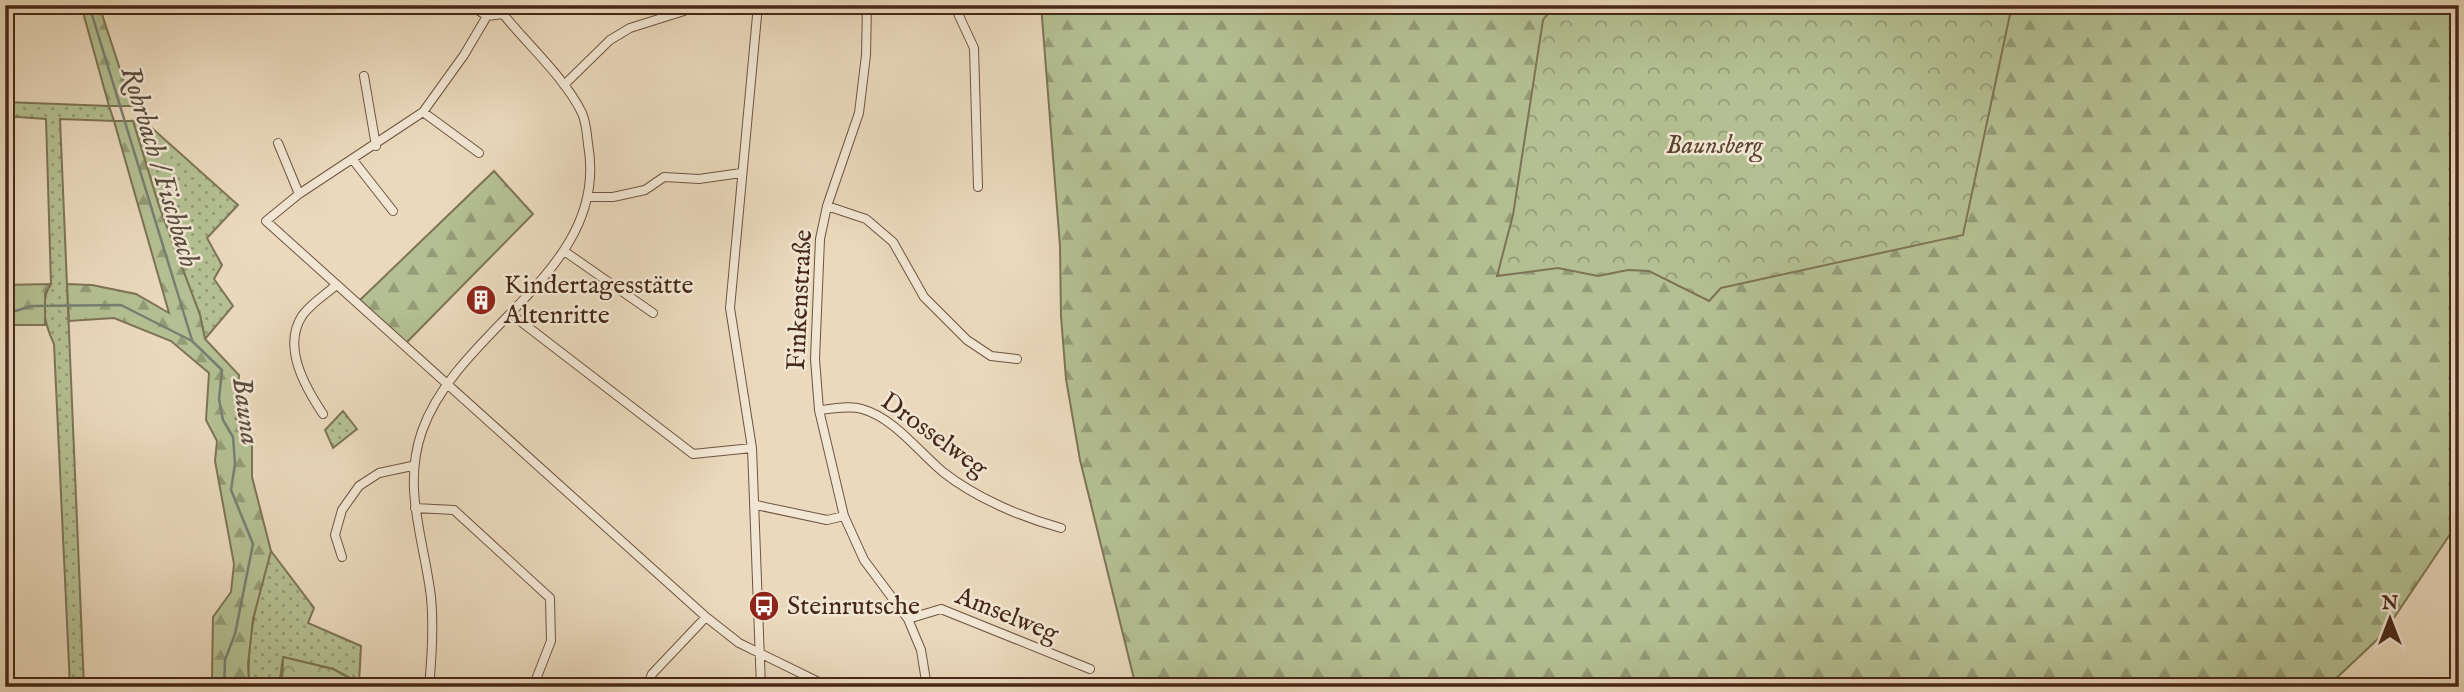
<svg xmlns="http://www.w3.org/2000/svg" width="2464" height="692" font-family="'IM FELL English',serif">
  <defs>
    <pattern id="grass-dots" width="8" height="8" patternUnits="userSpaceOnUse" patternTransform="scale(1.75)"><rect width="8" height="8" fill="#b4c093"/><path d="M2 2h.1M6 6h.1" fill="none" stroke="#949c77" stroke-width="1.8" stroke-linecap="round"/></pattern>
    <pattern id="forest-firs" width="22" height="20" patternUnits="userSpaceOnUse" patternTransform="scale(1.75)"><rect width="22" height="20" fill="#b4c093"/><path d="M5 1l3.5 6h-7zM16 11l3.5 6h-7z" fill="#949c77"/></pattern>
    <pattern id="park-crowns" width="20" height="18" patternUnits="userSpaceOnUse" patternTransform="scale(1.75)"><rect width="20" height="18" fill="#b4c093"/><path d="M2 6a3 3 0 1 1 6 0M12 15a3 3 0 1 1 6 0" fill="none" stroke="#949c77"/></pattern>
  </defs>
  <rect width="100%" height="100%" fill="#ead9bc"/>
  <filter id="stains"><feTurbulence type="fractalNoise" baseFrequency=".00286" numOctaves="4"/><feColorMatrix values="0 0 0 0 .2 0 0 0 0 .09 0 0 0 0 .02 0 0 0 .5 -.17"/></filter>
  <radialGradient id="worn" r=".72"><stop offset=".6" stop-color="#630" stop-opacity="0"/><stop offset="1" stop-color="#630" stop-opacity=".3"/></radialGradient>
  <path fill="url(#grass-dots)" stroke="#7d7455" stroke-width="2" d="M5,102L109,106L114,121L60,119L84,687H70L54,344C45,325 39,302 51,284L46,119L5,116Z
    M133,121L152,128L238,205L207,238L222,265L214,279L233,306L205,339L200,315L158,204Z
    M343,411L357,429L333,448L325,430Z
    M271,551L314,608L308,623L361,646L359,683L333,669L283,657L280,680L282,687H249C246,640 257,596 271,551Z"/>
  <path fill="url(#forest-firs)" stroke="#7d7455" stroke-width="2" d="M81,5H99L132,106H109Z
    M1041,5H2459V521L2383,634L2327,687H1136L1080,460L1066,379L1061,316L1060,246Z
    M114,121H133L159,206L200,315L205,339L239,375L236,419L252,442V477L271,551L253,619L248,664L249,687H215L212,678L213,617L231,592L234,564L215,461L217,441L206,420L209,373L171,341L114,318L69,321L67,284L92,285L136,294L169,313Z
    M494,171L533,214L406,343L360,300Z
    M51,284L45,293V325H5V285Z"/>
  <path fill="url(#park-crowns)" stroke="#7d7455" stroke-width="2" d="M1555,5H2012L1963,235L1721,288L1709,301L1649,271L1628,270L1598,276L1558,268L1497,276L1513,215L1543,20Z
    M283,657L333,669L359,683L353,687H282Z"/>
  <g fill="none" stroke-linecap="round" stroke-linejoin="round">
    <path stroke="#778073" stroke-width="2.5" d="M89,5L192,340
      M5,314L32,306L121,305L192,341L222,370L219,399L223,420L233,437L235,464L231,490L253,544L235,634L225,660L224,687"/>
    <g stroke="#6f5440" stroke-width="10">
      <path id="street" d="M470,5L487,16
        M758,5L730,308L752,448L761,687
        M867,5L866,55L859,113L827,206L820,239L815,359L819,410L844,516L864,560L908,619L921,650L927,687
        M954,5L974,48L978,187
        M869,11L882,5
        M503,14L487,16L464,55L423,112L299,194L266,221L706,617L739,643L829,687
        M364,76L376,146
        M564,85L610,40L630,28L684,11
        M423,112L479,153
        M278,143L299,194
        M353,160L393,211
        M590,197H613L645,190L664,177L699,179L741,173
        M827,206L866,219L893,242L924,297L967,340L991,356L1017,359
        M564,251L653,313
        M511,314L693,454L752,448
        M819,410C832,409 850,405 862,409C894,418 918,451 943,472C976,498 1021,517 1061,528
        M323,414C305,387 282,347 302,316C310,304 325,295 335,286
        M756,505L827,520L844,516
        M415,508L454,510L550,598L551,641L533,687
        M342,557L335,535L342,510L359,486L379,473L412,466
        M908,619L941,609L1090,669
        M429,687C432,656 434,628 431,597C424,539 402,488 422,431C459,326 611,270 588,144C587,134 586,122 582,113C565,78 528,45 503,14L504,5
        M647,687L652,674L706,617"/>
    </g>
    <use href="#street" stroke="#f1e6d3" stroke-width="8"/>
  </g>
  <defs>
    <g id="building-disc" transform="scale(1.575)"><circle r="9.5" fill="#8f2418" stroke="#f1e6d3"/><path d="M-4-6H4V6H1V3H-1V6H-4ZM-2.5-4.3h1.7v1.8h-1.7ZM.8-4.3h1.7v1.8H.8ZM-2.5-1h1.7V.8h-1.7ZM.8-1h1.7V.8H.8Z" fill="#fff"/></g>
    <g id="bus-disc" transform="scale(1.575)"><circle r="9.5" fill="#8f2418" stroke="#f1e6d3"/><path d="M-5-6H5V4H4V6H2V4H-2V6H-4V4H-5ZM-3.5-4V0h7V-4ZM-3.5 1.2v1.5H-2V1.2ZM2 1.2v1.5H3.5V1.2Z" fill="#fff"/></g>
  </defs>
  <g fill-rule="evenodd">
    <use href="#building-disc" x="481" y="300"/>
    <use href="#bus-disc" x="764" y="606"/>
  </g>
  <g text-anchor="middle" dominant-baseline="central" stroke-width="5" stroke-linejoin="round" paint-order="stroke">
    <g font-size="26" font-style="italic" fill="#5c4630" stroke="#f1e6d3">
      <text x="1714" y="145">Baunsberg</text>
    </g>
    <g font-size="26" fill="#462817" stroke="#f1e6d3" text-anchor="start">
      <text x="504" y="285">Kindertagesstätte<tspan x="504" dy="30">Altenritte</tspan></text>
      <text x="787" y="606">Steinrutsche</text>
    </g>
    <g font-size="26" fill="#462817" stroke="#f1e6d3">
      <text transform="translate(800 300) rotate(-87)">Finkenstraße</text>
      <text transform="translate(934 435) rotate(36)">Drosselweg</text>
      <text transform="translate(1007 615) rotate(22)">Amselweg</text>
    </g>
    <g font-size="28" font-style="italic" fill="#5a4c3e" stroke="#f1e6d3">
      <text transform="translate(159 167) rotate(73)">Rohrbach / Fischbach</text>
      <text transform="translate(245 411) rotate(82)">Bauna</text>
    </g>
  </g>
  <rect width="2464" height="692" fill="none" stroke="#ead9bc" stroke-width="28"/>
  <rect x="7" y="7" width="2450" height="678" fill="none" stroke="#462817" stroke-width="3.5"/>
  <rect x="14" y="14" width="2436" height="664" fill="none" stroke="#462817" stroke-width="2"/>
  <g transform="translate(2390 619)" stroke="#f1e6d3" stroke-width="5" paint-order="stroke">
  <path d="M0-5L12 26L0 18L-12 26Z" fill="#462817"/>
  <text y="-10" font-size="19" font-weight="bold" text-anchor="middle" fill="#462817">N</text>
  </g>
  <rect width="100%" height="100%" filter="url(#stains)"/>
  <rect width="100%" height="100%" fill="url(#worn)"/>
</svg>
